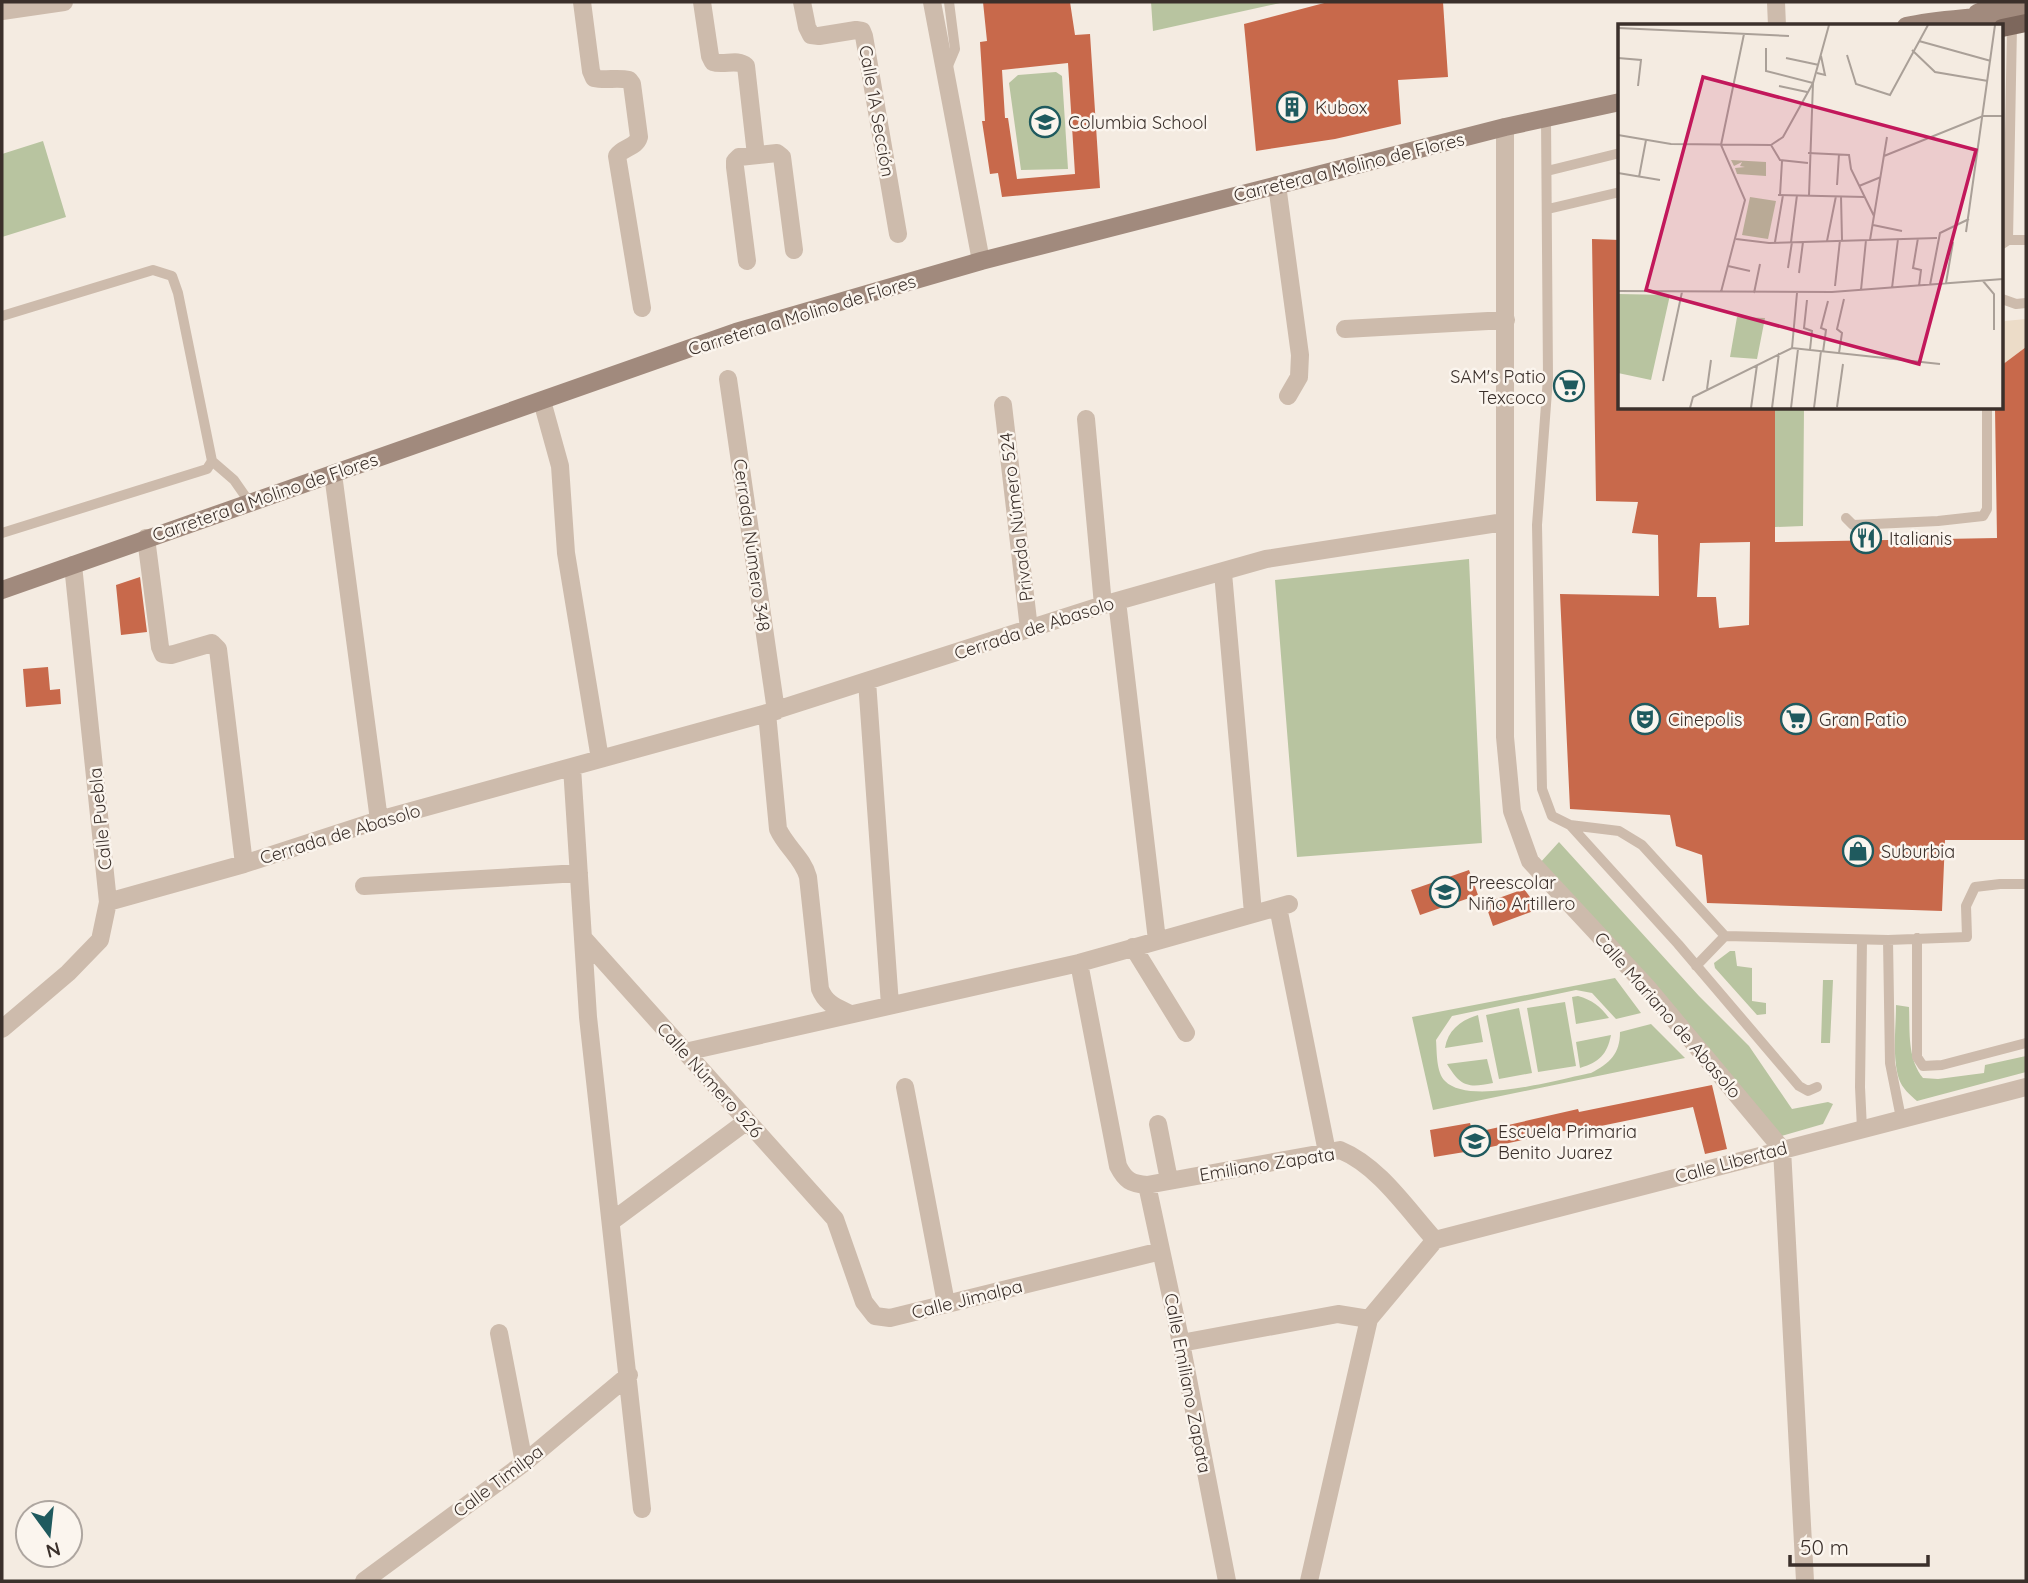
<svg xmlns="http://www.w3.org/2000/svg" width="2028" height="1583" font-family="Quicksand,sans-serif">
  <rect width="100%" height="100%" fill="#f4ebe1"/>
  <path fill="#b8c4a0" d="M1151,2H1285L1153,31Z
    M1056,72L1062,76L1068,169L1021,170L1009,83L1018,75Z
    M43,141L66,217L2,237V154Z
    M1775,408H1804L1803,526L1775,527Z
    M1469,559L1482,843L1297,857L1275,580Z
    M1559,842L1699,996L1749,1046L1792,1109L1828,1102L1833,1104L1823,1124L1778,1137L1539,864Z
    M1730,951H1735L1737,966L1752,968V1001L1766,1003V1014L1757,1015L1715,968L1714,963Z
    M1615,978L1641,1013L1616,1019L1592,993L1576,990L1452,1016L1436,1040C1437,1052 1436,1072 1445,1081C1469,1106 1559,1079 1591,1073C1610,1063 1620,1054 1620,1032L1651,1024L1685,1058L1433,1110L1412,1017Z
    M1823,980H1833L1830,1043H1821Z
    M1578,996C1592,1000 1600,1006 1609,1018L1576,1024L1572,997Z
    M1565,1002L1576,1066L1538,1072L1527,1008Z
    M1896,1005L1909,1007C1910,1031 1907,1058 1923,1078L1938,1079L1984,1073L1985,1065L2026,1056V1072L1917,1101C1910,1095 1902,1088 1899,1079C1892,1057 1896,1028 1896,1005Z
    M1519,1008L1532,1073L1499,1079L1486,1015Z
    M1478,1015L1483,1042L1445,1048C1448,1030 1461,1020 1478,1015Z
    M1611,1035C1607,1055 1599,1062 1580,1068L1576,1042Z
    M1487,1059L1493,1083C1468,1088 1461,1087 1447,1064Z"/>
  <path fill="#ecdcc8" d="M2026,319V347L2002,365V326L2005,321Z"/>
  <path fill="#c8694b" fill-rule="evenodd" d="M983,2H1070L1075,35L1090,34L1100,188L1002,197L998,173L990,174L982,121H985L980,42L987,41ZM1068,63L1075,174L1017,179L1008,118H1005L1002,70Z
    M1328,2H1443L1448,77L1398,80L1401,124L1335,139L1256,151L1244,24Z
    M1592,239L1620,240V408H1775V542L1997,538L1995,408H2002V365L2026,347V840H1945L1942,911L1707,903L1702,855L1676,846L1670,815L1570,809L1560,594L1659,596L1658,535L1632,533L1638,502L1596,501ZM1750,542L1749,625L1719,628L1716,597H1697L1700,543Z
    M140,577L147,632L121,635L116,585Z
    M48,667L50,690L60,689L61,704L26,707L23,669Z
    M1469,870L1478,895L1420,915L1411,890Z
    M1524,889L1539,909L1493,926L1485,903Z
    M1712,1085L1727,1149L1705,1154L1693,1107L1591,1128V1125L1477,1150L1434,1157L1430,1130L1470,1123L1473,1133L1578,1109L1579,1112Z"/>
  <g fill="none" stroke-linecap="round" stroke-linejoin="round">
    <path stroke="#cdbbac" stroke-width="10" d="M947,68L955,49L949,2
      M1546,118L1548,378L1537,525L1542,789L1552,816L1570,825L1619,831L1642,845L1725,936L1888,940L1967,937L1966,906L1975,887L2000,884H2026
      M1547,171L1620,153
      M1548,209L1620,192
      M2008,240L2012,26
      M2002,244L2008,240H2026
      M2002,299L2016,304L2026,303
      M2,316L153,270L172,276L178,293L212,461L234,480L250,503
      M1846,518L1853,525L1938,521L1983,516L1987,509V408
      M2,533L207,469L212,461
      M1570,825L1678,944L1799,1086L1808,1091L1817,1087
      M1917,938V1057L1923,1066L1942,1065L2026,1043
      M1862,940L1860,1087L1862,1129
      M1888,940L1890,1063L1901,1118
      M1696,966L1725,936"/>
    <path stroke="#cdbbac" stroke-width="18" d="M582,2L591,71L594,78C606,81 617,77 629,80L632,84L639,137C636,148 623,147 617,156L642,308
      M702,2L710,56L713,62C724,66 737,58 746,66L756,155
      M802,2L807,27L811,35L819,36L856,30L862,31L864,36L898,234
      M932,2L981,261
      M1776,2L1777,26
      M2,11L64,2
      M1505,127V737L1512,811L1530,861L1647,987L1782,1149L1805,1581
      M1277,185L1300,355L1299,377L1288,396
      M747,261L735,167V161L739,157L777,153L782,157L794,250
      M1345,329L1506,320
      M728,379L776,711
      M542,401L560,466L566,553L600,759
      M1003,405L1029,629
      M1086,419L1103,605
      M333,474L379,820
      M146,538L160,647L163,654L171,655L212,643L218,649L244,864
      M1223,573L1253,913
      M1117,601L1157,940
      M867,681L890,1005
      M767,713L778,829C786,847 803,858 808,877L820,989C826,1004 836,1007 850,1014
      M572,767L588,1017L642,1509
      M364,886L579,873
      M108,902L244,864L379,820L767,713L1103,605L1266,559L1504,522
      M1278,907L1327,1152
      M585,940L835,1219L864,1302L875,1316L890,1318L1161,1251
      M1133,947L1186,1033
      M1079,963L1118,1166C1125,1180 1131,1184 1147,1185L1340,1150C1379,1166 1407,1209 1435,1240
      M2,1029L68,973L100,940L108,902L73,565
      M685,1052L1079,963L1289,904
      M905,1087L946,1303
      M1158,1124L1169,1180
      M1147,1185L1181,1343L1227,1581
      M612,1221L747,1121
      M1435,1240L2026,1087
      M499,1333L524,1463
      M1181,1343L1338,1314L1369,1319
      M364,1581L524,1463L629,1375
      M1309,1581L1369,1319L1435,1240"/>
    <path stroke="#a18a7d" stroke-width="18" d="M1977,13L2003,2
      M1906,26C1946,17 1987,19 2026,9
      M2,590L736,332L981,261L1505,127L1620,102"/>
    <path stroke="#7d675c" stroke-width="18" d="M2002,28L2026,23"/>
  </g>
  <defs>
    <g id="building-ring" transform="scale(1.575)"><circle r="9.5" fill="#fbf5ee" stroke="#1f5a5e" stroke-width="1.5"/><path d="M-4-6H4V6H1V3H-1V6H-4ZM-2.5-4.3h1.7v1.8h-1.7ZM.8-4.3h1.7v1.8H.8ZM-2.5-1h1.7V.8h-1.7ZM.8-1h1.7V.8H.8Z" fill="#1f5a5e"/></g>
    <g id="school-ring" transform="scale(1.575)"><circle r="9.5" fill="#fbf5ee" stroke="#1f5a5e" stroke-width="1.5"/><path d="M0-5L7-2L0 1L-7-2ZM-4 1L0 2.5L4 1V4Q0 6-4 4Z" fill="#1f5a5e"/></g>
    <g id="supermarket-ring" transform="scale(1.575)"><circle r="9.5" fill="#fbf5ee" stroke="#1f5a5e" stroke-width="1.5"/><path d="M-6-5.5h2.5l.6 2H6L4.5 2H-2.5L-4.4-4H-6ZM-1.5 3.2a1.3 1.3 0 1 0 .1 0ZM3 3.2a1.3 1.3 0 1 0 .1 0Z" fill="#1f5a5e"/></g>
    <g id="restaurant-ring" transform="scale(1.575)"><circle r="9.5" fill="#fbf5ee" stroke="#1f5a5e" stroke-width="1.5"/><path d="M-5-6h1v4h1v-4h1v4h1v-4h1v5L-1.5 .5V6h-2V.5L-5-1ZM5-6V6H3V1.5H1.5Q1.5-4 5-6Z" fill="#1f5a5e"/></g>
    <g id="theatre-ring" transform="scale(1.575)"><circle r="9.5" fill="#fbf5ee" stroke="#1f5a5e" stroke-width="1.5"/><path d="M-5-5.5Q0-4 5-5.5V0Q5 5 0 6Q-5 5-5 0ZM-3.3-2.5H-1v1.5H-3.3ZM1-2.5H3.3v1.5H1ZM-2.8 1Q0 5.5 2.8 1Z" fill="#1f5a5e"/></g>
    <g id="shop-ring" transform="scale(1.575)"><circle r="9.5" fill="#fbf5ee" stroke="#1f5a5e" stroke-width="1.5"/><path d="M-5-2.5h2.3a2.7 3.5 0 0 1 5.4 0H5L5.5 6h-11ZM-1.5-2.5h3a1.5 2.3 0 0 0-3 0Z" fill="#1f5a5e"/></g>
  </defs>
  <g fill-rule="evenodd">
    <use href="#building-ring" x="1292" y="107"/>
    <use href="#school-ring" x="1045" y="122"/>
    <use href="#supermarket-ring" x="1569" y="386"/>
    <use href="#restaurant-ring" x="1866" y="538"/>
    <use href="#theatre-ring" x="1645" y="719"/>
    <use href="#supermarket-ring" x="1796" y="719"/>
    <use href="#shop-ring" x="1858" y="851"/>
    <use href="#school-ring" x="1445" y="892"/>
    <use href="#school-ring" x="1475" y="1141"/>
  </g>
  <g text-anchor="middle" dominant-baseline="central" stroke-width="5" stroke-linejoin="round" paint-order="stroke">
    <g font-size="18" fill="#3b302b" stroke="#fbf5ee" text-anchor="start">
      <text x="1315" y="107">Kubox</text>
      <text x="1068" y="122">Columbia School</text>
      <text x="1546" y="376" text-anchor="end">SAM's Patio<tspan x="1546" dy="21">Texcoco</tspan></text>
      <text x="1889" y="538">Italianis</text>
      <text x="1668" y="719">Cinepolis</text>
      <text x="1819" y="719">Gran Patio</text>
      <text x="1881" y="851">Suburbia</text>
      <text x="1468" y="882">Preescolar<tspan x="1468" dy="21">Niño Artillero</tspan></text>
      <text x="1498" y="1131">Escuela Primaria<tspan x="1498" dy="21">Benito Juarez</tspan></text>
    </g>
    <g font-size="18" fill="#3b302b" stroke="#fbf5ee">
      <text transform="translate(877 111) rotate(80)">Calle 1A Sección</text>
      <text transform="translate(1349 167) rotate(-14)">Carretera a Molino de Flores</text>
      <text transform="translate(802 315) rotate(-17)">Carretera a Molino de Flores</text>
      <text transform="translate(265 497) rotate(-19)">Carretera a Molino de Flores</text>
      <text transform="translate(1016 517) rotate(-97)">Privada Número 524</text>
      <text transform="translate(752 545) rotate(82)">Cerrada Número 348</text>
      <text transform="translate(1034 628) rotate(-18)">Cerrada de Abasolo</text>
      <text transform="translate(100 819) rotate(-96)">Calle Puebla</text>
      <text transform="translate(340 834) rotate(-17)">Cerrada de Abasolo</text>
      <text transform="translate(1668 1015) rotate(49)">Calle Mariano de Abasolo</text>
      <text transform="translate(710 1080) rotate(48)">Calle Número 526</text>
      <text transform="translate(1731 1162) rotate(-15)">Calle Libertad</text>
      <text transform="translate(1267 1164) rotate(-9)">Emiliano Zapata</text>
      <text transform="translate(967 1299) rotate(-14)">Calle Jimalpa</text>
      <text transform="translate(1188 1383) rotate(79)">Calle Emiliano Zapata</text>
      <text transform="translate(498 1481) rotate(-37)">Calle Timilpa</text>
    </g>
  </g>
  <g transform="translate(1618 24)">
    <rect width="385" height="385" fill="#f4ebe1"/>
    <path d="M113,136L148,138V152L119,150L117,144L127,143L122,142L124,138L116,142ZM132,173L158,177L150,215L124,211ZM0,270L52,271L33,356L0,349ZM119,293L147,294L139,335L112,333Z" fill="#b8c4a0"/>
    <path fill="none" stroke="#aaa098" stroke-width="2" d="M0,4L171,12M301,17L373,37M148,24V47L195,59L191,171M294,26L317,48L370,57M229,31L238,60L272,71L310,1M0,34L23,36L20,62M168,34L201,41M199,49L207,51L203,32M161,62L189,68M0,111L53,120L153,121M153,121L165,113L195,59L211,1M153,121L162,136L190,139M190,129L231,131L233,145L256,192M266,132L365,92H385M0,149L42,156M21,153L28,116M219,161L221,130M241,162L263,153M160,171L247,173M162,171L164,137M223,172L224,216M255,201L284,207M348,208L377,1M300,214L295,244L303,246L301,262M118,215L151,219L319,214M252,216L269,113M209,217L218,172M157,218L165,171M173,218L179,171M110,242L132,247M170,244L174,218M181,249L185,218M365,257L376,270V306M328,259L335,218M312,261L322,209L351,195M217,262L222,216M274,264L280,215M243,266L248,216M0,267L214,268L385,255M103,268L127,176L103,121L126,10M136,269L142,240M189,276L186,304L194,307L192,326M174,324L179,269M205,328L208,306L203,304L210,277M221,329L224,309L219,305L226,275M45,357L64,268M89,365L93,336M219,383L225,340M72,384L75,373L174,324L322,340M133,384L139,341M154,384L161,329M173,384L180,325M196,384L203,327"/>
    <path fill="#c2185b" fill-opacity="0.15" stroke="#c2185b" stroke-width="3.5" d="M85,53L358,126L301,340L28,266Z"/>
    <rect width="385" height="385" fill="none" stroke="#3b302b" stroke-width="3.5"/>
  </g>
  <rect width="2028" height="1583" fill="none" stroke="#3b302b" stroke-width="7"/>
  <g transform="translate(49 1534) rotate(165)"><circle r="33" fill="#fbf5ee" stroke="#aea6a0" stroke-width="2"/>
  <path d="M0-5L12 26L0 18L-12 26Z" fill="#1f5a5e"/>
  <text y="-10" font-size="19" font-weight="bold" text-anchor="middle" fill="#3b302b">N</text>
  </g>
  <path d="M1790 1555v10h138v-10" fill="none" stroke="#3b302b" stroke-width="3.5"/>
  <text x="1800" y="1555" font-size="21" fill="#3b302b" stroke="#fbf5ee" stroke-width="5" paint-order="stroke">50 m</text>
</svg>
